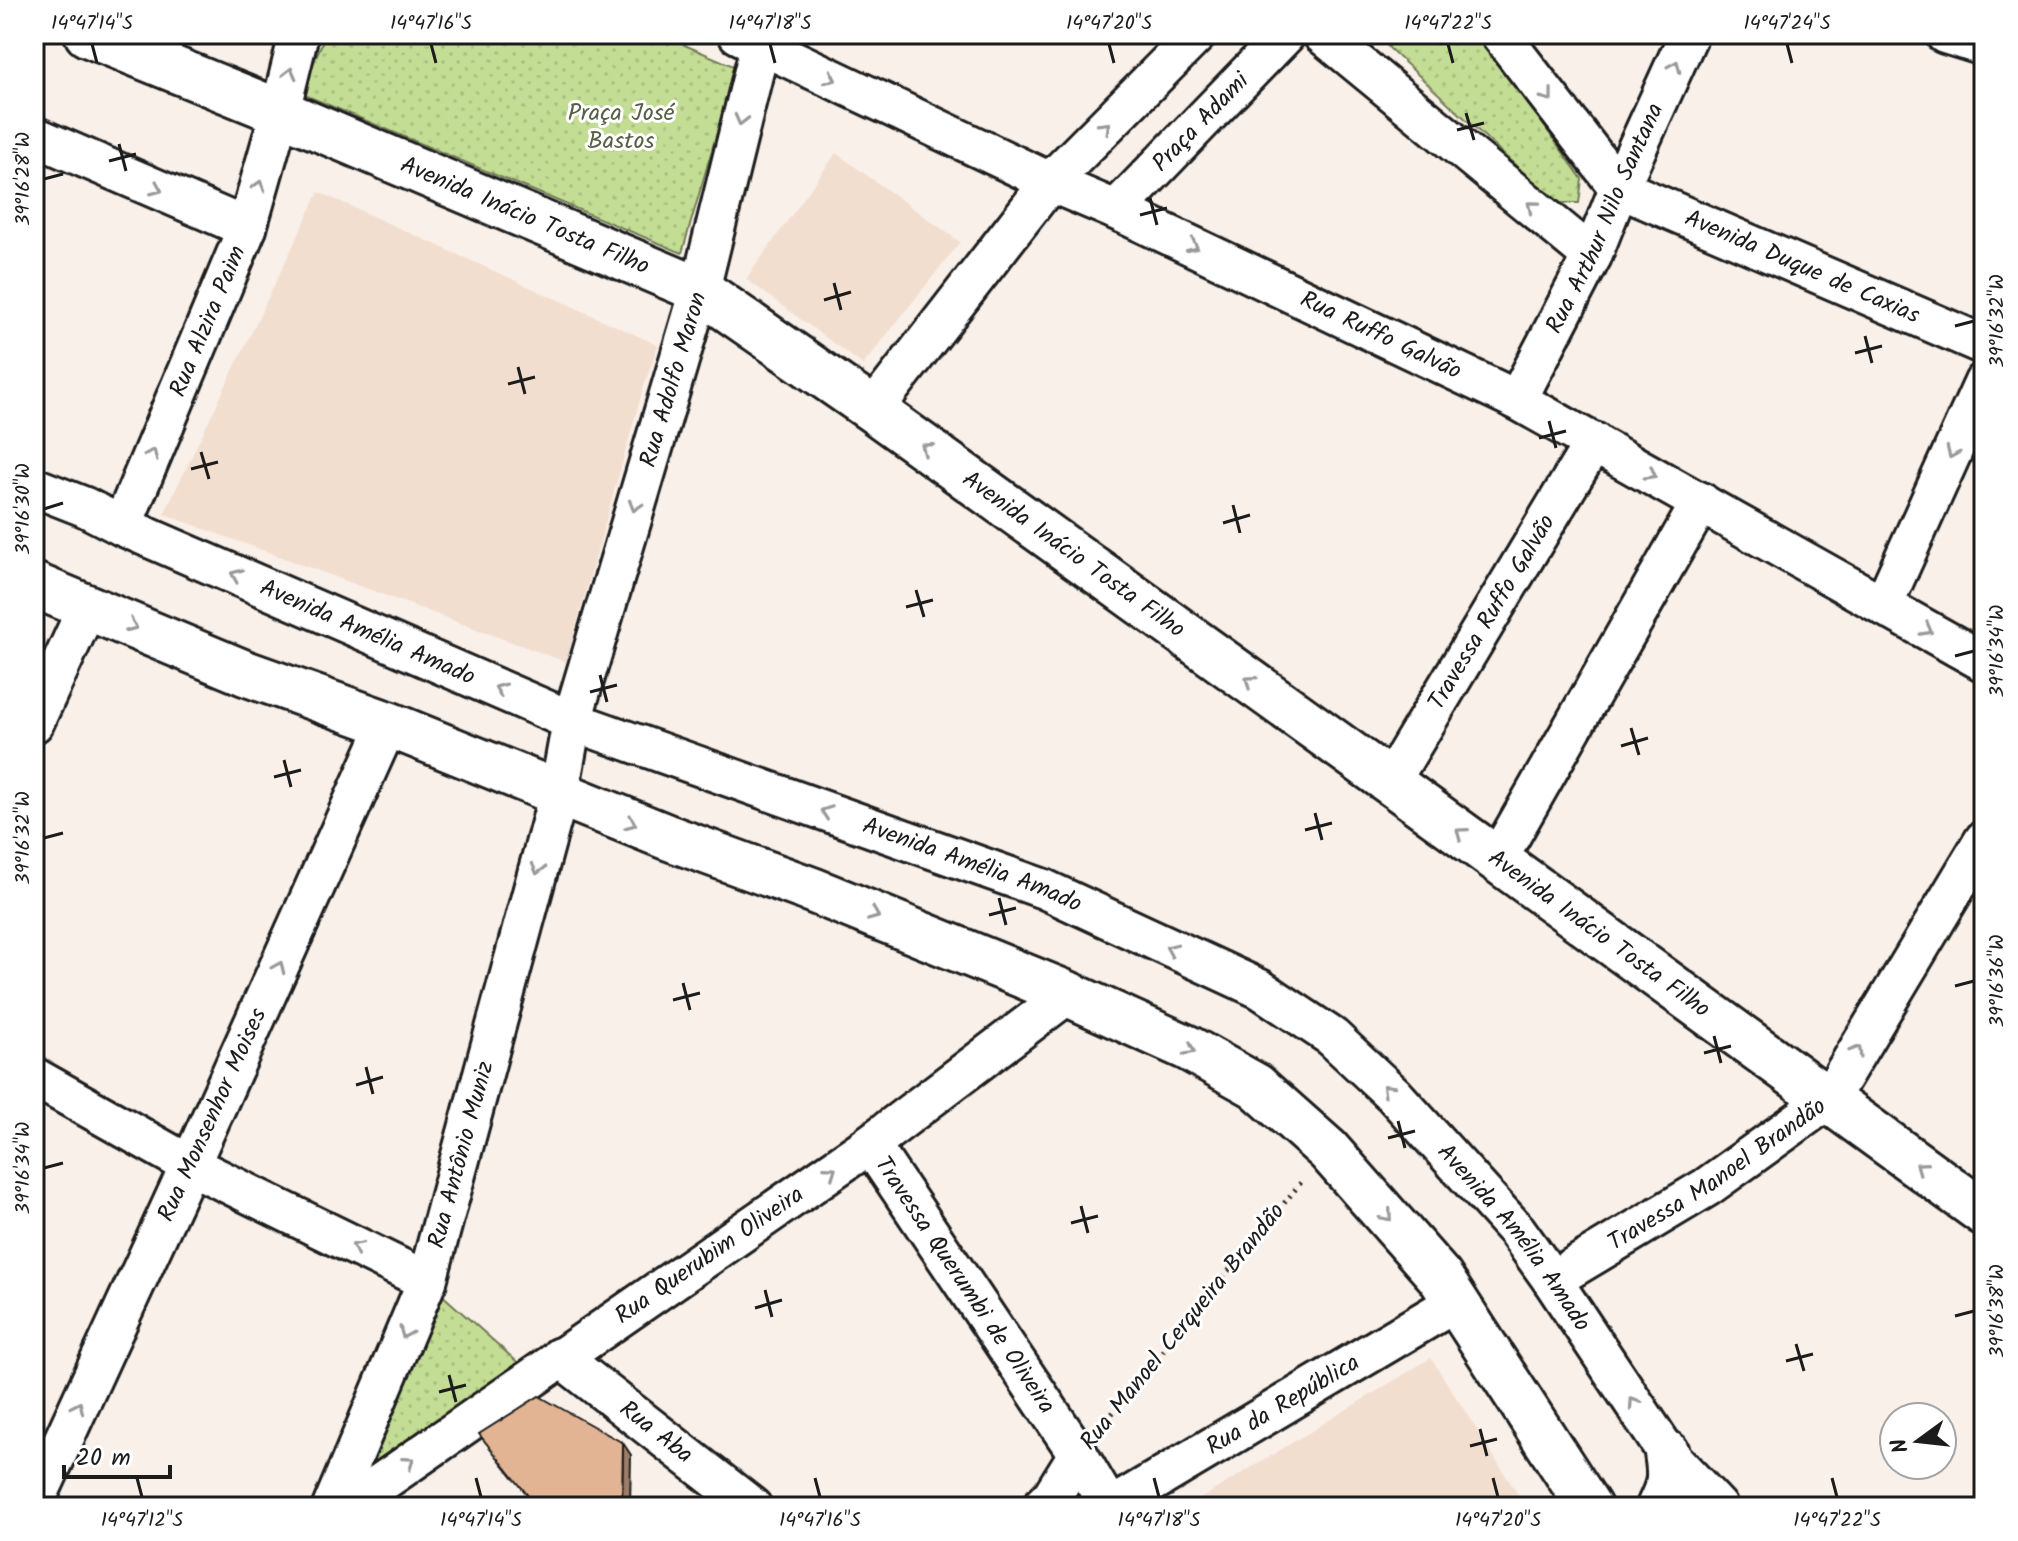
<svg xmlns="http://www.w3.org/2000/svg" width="2018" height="1541" font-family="Kalam,sans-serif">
  <defs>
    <pattern id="park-dots" width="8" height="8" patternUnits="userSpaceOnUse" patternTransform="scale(2)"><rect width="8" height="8" fill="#c4dd94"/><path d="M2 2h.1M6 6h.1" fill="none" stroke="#a8bd7f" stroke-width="1.8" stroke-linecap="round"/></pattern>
  </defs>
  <rect width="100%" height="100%" fill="#f9f0e9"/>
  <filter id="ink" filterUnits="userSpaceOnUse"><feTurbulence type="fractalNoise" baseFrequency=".0125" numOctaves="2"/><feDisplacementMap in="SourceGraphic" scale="16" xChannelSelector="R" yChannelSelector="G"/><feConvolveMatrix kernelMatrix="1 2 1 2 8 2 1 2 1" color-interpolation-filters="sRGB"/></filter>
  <g filter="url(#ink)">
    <path fill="#f2decf" d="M836,153L960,242L863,365L746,279Z
      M319,192L658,345L643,389L566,662L164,514Z
      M1431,1358L1526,1507H1187Z"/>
    <path fill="url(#park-dots)" stroke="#707c58" stroke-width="2" d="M326,34H659L736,67L682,253L300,93Z
      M1399,34H1479L1582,179L1579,203H1556L1388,47Z
      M440,1293L534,1377L346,1507Z"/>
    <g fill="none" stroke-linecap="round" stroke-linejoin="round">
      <g stroke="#1c1c1c" stroke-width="44">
        <g id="minor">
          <path id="s1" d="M738,34L1050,182L1116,210L1517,400L1984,662"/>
          <path d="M1322,34L1592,256"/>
          <path id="s2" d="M1500,34L1619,188L1984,345"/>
          <path d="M1945,34L1984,46"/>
          <path d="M34,136L247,228"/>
          <path id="s3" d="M1116,210L1286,34"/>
          <path id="s4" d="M1517,400L1592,256L1619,188L1689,34"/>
          <path d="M873,410L1050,182L1197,34"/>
          <path id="s5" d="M34,487L85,507L122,526L572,721L1044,889L1260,989L1332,1037L1394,1095L1517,1231L1552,1280L1667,1453L1718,1507"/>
          <path id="s6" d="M122,526L247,228L280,112L299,34"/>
          <path d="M1883,605L1984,382"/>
          <path d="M34,723L87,608"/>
          <path id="s7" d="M1390,782L1594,442"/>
          <path d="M1497,860L1701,502"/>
          <path d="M34,1077L190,1165L427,1281"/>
          <path id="s8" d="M870,1144L1078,1454L1109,1507"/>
          <path id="s9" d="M1552,1280L1707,1187L1828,1100L1984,840"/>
          <path id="s10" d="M560,1357L752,1507"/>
          <path id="s11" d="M34,1504L190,1165L388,724"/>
          <path id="s12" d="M332,1507L427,1281L559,793L572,721L700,290L763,34"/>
          <path id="s13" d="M346,1507L870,1144L1068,994"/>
          <path d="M1041,1507L1052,1496L1078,1454"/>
          <path id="s14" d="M1111,1507L1456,1302"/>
        </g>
      </g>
      <g stroke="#1c1c1c" stroke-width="50">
        <g id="major">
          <path id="s15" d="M87,34L280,112L700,290L873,410L1390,782L1984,1213"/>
          <path d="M34,585L245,673L388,724L667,837L812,890L1068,994L1188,1048L1256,1086L1328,1150L1440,1277L1589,1507"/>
          <path d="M1659,1507C1670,1484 1671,1478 1667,1453"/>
        </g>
      </g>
      <path stroke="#1c1c1c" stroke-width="5" stroke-dasharray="2 6" stroke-linecap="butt" d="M1102,1426L1303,1180"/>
      <use href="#minor" stroke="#fff" stroke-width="38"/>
      <use href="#major" stroke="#fff" stroke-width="44"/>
    </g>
    <path fill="#9e7e67" stroke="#1c1c1c" stroke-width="2" d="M623,1443L631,1455L630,1507H622Z"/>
    <path fill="#e2b493" stroke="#1c1c1c" stroke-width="2" d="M539,1396L623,1443L622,1507H537L479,1434Z
      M700,1502L705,1507H693Z"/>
    <defs><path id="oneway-chevron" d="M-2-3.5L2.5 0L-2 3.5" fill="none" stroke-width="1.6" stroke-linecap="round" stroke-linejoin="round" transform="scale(2)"/></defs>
    <g stroke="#999">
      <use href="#oneway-chevron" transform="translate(1675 66) rotate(-66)"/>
      <use href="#oneway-chevron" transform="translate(290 73) rotate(-76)"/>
      <use href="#oneway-chevron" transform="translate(831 78) rotate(25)"/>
      <use href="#oneway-chevron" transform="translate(1548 96) rotate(52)"/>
      <use href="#oneway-chevron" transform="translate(741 120) rotate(104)"/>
      <use href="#oneway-chevron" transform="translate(1105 127) rotate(-45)"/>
      <use href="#oneway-chevron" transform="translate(259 186) rotate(-74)"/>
      <use href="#oneway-chevron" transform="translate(157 189) rotate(23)"/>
      <use href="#oneway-chevron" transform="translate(1532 206) rotate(-140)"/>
      <use href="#oneway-chevron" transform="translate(1193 246) rotate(25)"/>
      <use href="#oneway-chevron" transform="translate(926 448) rotate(-144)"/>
      <use href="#oneway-chevron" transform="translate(1952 453) rotate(114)"/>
      <use href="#oneway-chevron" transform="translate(152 454) rotate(-67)"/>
      <use href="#oneway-chevron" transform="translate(1651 474) rotate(29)"/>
      <use href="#oneway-chevron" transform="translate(635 506) rotate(107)"/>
      <use href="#oneway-chevron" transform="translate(236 575) rotate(-157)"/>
      <use href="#oneway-chevron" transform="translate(132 626) rotate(22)"/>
      <use href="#oneway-chevron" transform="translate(1927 630) rotate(29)"/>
      <use href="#oneway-chevron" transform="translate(1250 681) rotate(-144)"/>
      <use href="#oneway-chevron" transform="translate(500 689) rotate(-157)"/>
      <use href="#oneway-chevron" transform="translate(826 812) rotate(-160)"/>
      <use href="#oneway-chevron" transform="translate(631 823) rotate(22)"/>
      <use href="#oneway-chevron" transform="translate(1461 833) rotate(-144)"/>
      <use href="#oneway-chevron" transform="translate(538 869) rotate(105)"/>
      <use href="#oneway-chevron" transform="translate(874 915) rotate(22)"/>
      <use href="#oneway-chevron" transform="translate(1171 949) rotate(-156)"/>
      <use href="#oneway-chevron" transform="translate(279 967) rotate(-66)"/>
      <use href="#oneway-chevron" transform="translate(1190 1050) rotate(27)"/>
      <use href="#oneway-chevron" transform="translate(1857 1051) rotate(-59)"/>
      <use href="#oneway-chevron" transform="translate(1387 1089) rotate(-136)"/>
      <use href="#oneway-chevron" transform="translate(1921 1167) rotate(-144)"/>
      <use href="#oneway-chevron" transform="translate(831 1171) rotate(-35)"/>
      <use href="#oneway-chevron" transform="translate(1387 1216) rotate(49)"/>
      <use href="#oneway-chevron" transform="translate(357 1247) rotate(-154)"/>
      <use href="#oneway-chevron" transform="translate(405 1333) rotate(113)"/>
      <use href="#oneway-chevron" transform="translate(1634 1403) rotate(-124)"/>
      <use href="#oneway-chevron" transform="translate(78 1407) rotate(-65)"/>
      <use href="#oneway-chevron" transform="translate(409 1462) rotate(-35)"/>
    </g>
  </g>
  <path fill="none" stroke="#1c1c1c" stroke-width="3" d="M92,44L97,63M431,44L436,63M770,44L775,63M1109,44L1114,63M1448,44L1453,63M1787,44L1792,63M1466,113L1474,140M1457,130L1484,123M119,144L126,171M109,161L136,154M44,179L63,174M1150,198L1157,225M1140,215L1167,208M834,283L841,310M824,300L851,292M1955,326L1974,321M1865,336L1872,363M1855,353L1882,346M518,367L525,394M508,384L535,377M1549,421L1556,448M1539,438L1566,431M201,452L209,479M191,469L218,462M1233,505L1240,533M44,509L63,503M1223,523L1250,515M916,590L924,617M906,607L933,600M1955,656L1974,651M600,675L607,702M590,692L617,685M1631,728L1639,755M1621,746L1648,738M284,760L291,787M274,777L301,770M1315,813L1322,840M1305,830L1332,823M44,838L63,833M999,898L1006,925M989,915L1016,908M683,983L690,1010M1955,986L1974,981M673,1000L700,993M1714,1036L1721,1063M1704,1053L1731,1046M366,1067L373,1094M356,1085L383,1077M1398,1121L1405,1148M1388,1138L1415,1131M44,1168L63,1163M1081,1206L1088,1233M1071,1223L1098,1216M765,1290L772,1317M755,1308L782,1300M1955,1316L1974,1311M1796,1344L1804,1371M1786,1361L1813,1354M449,1375L456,1402M439,1392L466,1385M1480,1429L1487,1456M1470,1446L1497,1439M137,1478L142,1497M476,1478L481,1497M815,1478L820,1497M1154,1478L1159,1497M1493,1478L1498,1497M1832,1478L1837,1497"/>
  <g text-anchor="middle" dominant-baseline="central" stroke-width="6" stroke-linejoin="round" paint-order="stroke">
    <g font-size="24" fill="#576046" stroke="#fff">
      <text x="621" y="113">Praça José<tspan x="621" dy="28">Bastos</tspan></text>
    </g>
    <g font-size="24" fill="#1c1c1c" stroke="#fff">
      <text stroke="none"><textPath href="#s3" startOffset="122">Praça Adami</textPath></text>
      <text stroke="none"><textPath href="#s15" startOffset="474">Avenida Inácio Tosta Filho</textPath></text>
      <text stroke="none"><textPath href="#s4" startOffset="202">Rua Arthur Nilo Santana</textPath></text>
      <text stroke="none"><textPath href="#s2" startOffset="394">Avenida Duque de Caxias</textPath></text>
      <text stroke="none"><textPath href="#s6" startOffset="222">Rua Alzira Paim</textPath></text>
      <text stroke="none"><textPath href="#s1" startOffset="710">Rua Ruffo Galvão</textPath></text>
      <text stroke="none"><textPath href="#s12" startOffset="1180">Rua Adolfo Maron</textPath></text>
      <text stroke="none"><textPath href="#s15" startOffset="1122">Avenida Inácio Tosta Filho</textPath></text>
      <text stroke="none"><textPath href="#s7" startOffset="198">Travessa Ruffo Galvão</textPath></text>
      <text stroke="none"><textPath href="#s5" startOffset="364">Avenida Amélia Amado</textPath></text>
      <text stroke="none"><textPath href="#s5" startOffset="1012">Avenida Amélia Amado</textPath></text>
      <text stroke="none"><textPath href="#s15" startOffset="1770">Avenida Inácio Tosta Filho</textPath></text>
      <text stroke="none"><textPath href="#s11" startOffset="428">Rua Monsenhor Moises</textPath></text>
      <text stroke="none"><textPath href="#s12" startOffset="376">Rua Antônio Muniz</textPath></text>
      <text stroke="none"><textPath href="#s9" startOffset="196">Travessa Manoel Brandão</textPath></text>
      <text stroke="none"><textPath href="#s5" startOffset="1684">Avenida Amélia Amado</textPath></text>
      <text stroke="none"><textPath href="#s13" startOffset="442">Rua Querubim Oliveira</textPath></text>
      <text stroke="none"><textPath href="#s8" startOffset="170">Travessa Querumbi de Oliveira</textPath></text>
      <text transform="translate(1183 1327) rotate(-51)">Rua Manoel Cerqueira Brandão</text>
      <text stroke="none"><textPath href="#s14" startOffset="200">Rua da República</textPath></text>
      <text stroke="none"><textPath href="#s10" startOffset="122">Rua Aba</textPath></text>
    </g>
  </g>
  <rect width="2018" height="1541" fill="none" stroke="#fff" stroke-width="88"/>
  <g transform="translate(1918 1441) rotate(255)"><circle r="38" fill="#ffffff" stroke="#a4a4a4" stroke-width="2"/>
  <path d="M0-6L14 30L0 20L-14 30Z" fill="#1c1c1c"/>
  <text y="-12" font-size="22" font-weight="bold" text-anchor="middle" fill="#1c1c1c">N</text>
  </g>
  <path d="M64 1465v12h106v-12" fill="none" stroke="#1c1c1c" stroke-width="4"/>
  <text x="76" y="1465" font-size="24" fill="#1c1c1c" stroke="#ffffff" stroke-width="6" paint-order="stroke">20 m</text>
  <rect x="44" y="44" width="1930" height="1453" fill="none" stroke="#1c1c1c" stroke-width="3"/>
  <g font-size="20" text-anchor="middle" fill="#1c1c1c">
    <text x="92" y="29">14°47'14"S</text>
    <text x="431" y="29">14°47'16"S</text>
    <text x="770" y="29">14°47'18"S</text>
    <text x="1109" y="29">14°47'20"S</text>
    <text x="1448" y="29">14°47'22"S</text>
    <text x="1787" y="29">14°47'24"S</text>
    <text transform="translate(22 179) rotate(-90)" y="7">39°16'28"W</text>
    <text transform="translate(1996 321) rotate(-90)" y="7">39°16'32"W</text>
    <text transform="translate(22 509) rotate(-90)" y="7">39°16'30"W</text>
    <text transform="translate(1996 651) rotate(-90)" y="7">39°16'34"W</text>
    <text transform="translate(22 838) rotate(-90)" y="7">39°16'32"W</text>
    <text transform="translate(1996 981) rotate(-90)" y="7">39°16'36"W</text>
    <text transform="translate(22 1168) rotate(-90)" y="7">39°16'34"W</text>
    <text transform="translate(1996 1311) rotate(-90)" y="7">39°16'38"W</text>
    <text x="142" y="1526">14°47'12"S</text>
    <text x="481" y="1526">14°47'14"S</text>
    <text x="820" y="1526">14°47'16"S</text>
    <text x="1159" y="1526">14°47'18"S</text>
    <text x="1498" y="1526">14°47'20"S</text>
    <text x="1837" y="1526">14°47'22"S</text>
  </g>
</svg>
